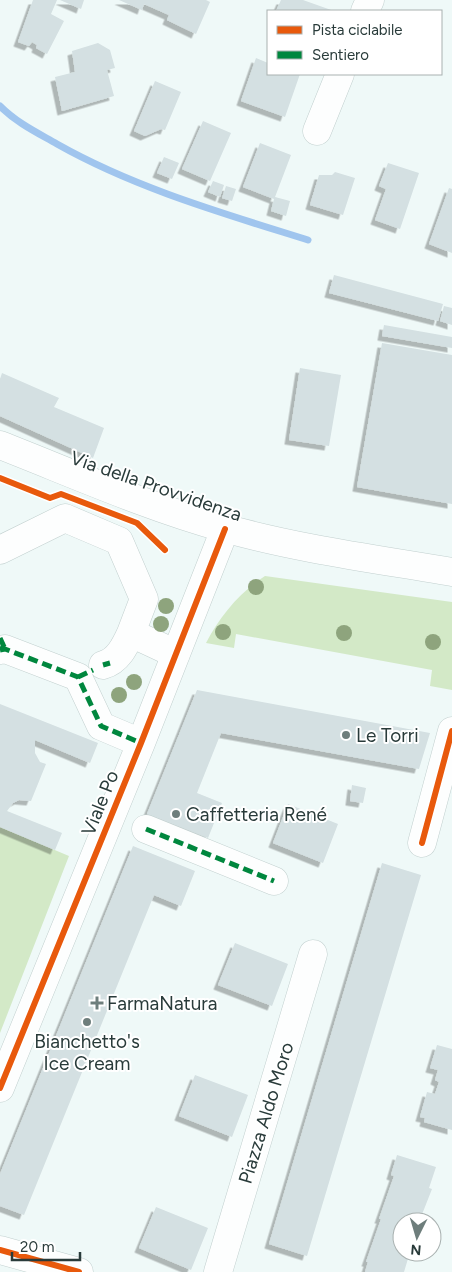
<svg xmlns="http://www.w3.org/2000/svg" width="452" height="1272" font-family="Figtree,sans-serif">
  <defs>
    <filter id="shadow"><feDropShadow dx="-4.5" dy="4.5" stdDeviation="0" flood-color="#0004"/></filter>
  </defs>
  <rect width="100%" height="100%" fill="#eff9f8"/>
  <path fill="#d3e9c7" d="M265,576L452,602V690L430,686L432,670L236,634L234,648L206,643C220,616 240,592 265,576Z
    M0,827L69,856L0,1033Z"/>
  <g fill="none" stroke-linecap="round" stroke-linejoin="round">
    <path stroke="#a0c5ee" stroke-width="7" d="M0,106C17,123 36,132 57,144C135,188 222,213 308,240"/>
  </g>
  <path fill="#d4e0e2" filter="url(#shadow)" d="M33,0H57L51,14L64,21L47,54L36,48L37,45L32,42L29,46L18,42Z
    M60,0H84L81,9Z
    M119,0H206L210,2L196,34L167,20L169,15L144,4L142,10Z
    M281,0H303L334,11H276Z
    M98,43L110,50L115,68L107,70L114,96L62,111L55,77L75,72L72,51Z
    M256,58L268,63V74H300L285,117L241,101Z
    M155,81L181,92L165,130L161,129L145,136L134,131Z
    M203,121L231,133L210,181L182,169Z
    M260,143L291,155L275,197L290,201L286,216L271,211L274,199L243,187Z
    M164,157L179,163L172,179L157,173Z
    M388,163L419,173L400,229L375,220L386,189L379,186Z
    M335,172L355,178L343,215L310,205L319,175H332Z
    M213,181L224,185L220,197L208,192Z
    M226,186L236,189L232,201L222,198Z
    M449,188L452,189V253L429,244Z
    M334,275L443,304L438,321L329,293Z
    M444,306L452,308V325L440,321Z
    M384,325L452,337V348L382,336Z
    M382,343L452,355V504L357,487Z
    M300,368L341,375L329,446L289,440Z
    M2,373L59,398L54,407L104,428L93,458L0,416V379Z
    M197,690L430,733L419,769L221,733L197,793L222,803L208,838L147,814Z
    M0,704L98,743L90,763L35,740V753L40,762L46,764L31,801L19,800L13,803L7,811L62,833L55,850L0,827Z
    M352,785L366,788L363,803L350,801Z
    M288,804L338,824L323,863L273,843Z
    M133,846L195,871L181,906L154,895L24,1215L0,1206V1174Z
    M382,863L421,875L307,1256L269,1244Z
    M235,943L288,964L272,1006L218,985Z
    M437,1045L452,1049V1130L424,1122L425,1118L420,1117L427,1092L435,1094L439,1082L435,1080L438,1070L430,1068Z
    M195,1075L248,1095L232,1137L179,1116Z
    M397,1155L436,1167L429,1188L432,1189L419,1222H402V1252H410L404,1272H365L368,1262H366L381,1219H379L394,1176L391,1175Z
    M156,1207L208,1228L191,1270L139,1248Z"/>
  <g fill="none" stroke-linecap="round" stroke-linejoin="round">
    <g stroke="#c2d0cf" stroke-width="29">
      <path id="minor" d="M365,11L370,0
        M317,131L340,74
        M0,550L65,518L119,541L144,599L131,633L176,654
        M0,650L5,649L78,677L101,726L141,743
        M103,665C118,661 125,646 131,633
        M146,829L274,881
        M422,843L452,731
        M0,1088L141,743L225,529
        M0,1250L79,1272
        M218,1272L313,954"/>
    </g>
    <g stroke="#c2d0cf" stroke-width="29">
      <path id="major" d="M0,445C74,474 148,507 224,528C299,549 376,559 452,572"/>
    </g>
    <use href="#minor" stroke="#fdfefe" stroke-width="28"/>
    <use href="#major" stroke="#fdfefe" stroke-width="28"/>
    <path stroke="#00873e" stroke-width="5" stroke-dasharray="10 5" stroke-linecap="butt" d="M0,638L5,649L0,647
      M0,650L5,649L78,677L101,726L141,743
      M103,665L110,663
      M78,677L93,670
      M146,829L274,881"/>
    <g stroke="#fff" stroke-width="9">
      <path id="cycleway" d="M0,478L50,498L61,494L137,523L165,550
        M422,843L452,731
        M0,1088L141,743L225,529
        M0,1250L79,1272"/>
    </g>
    <use href="#cycleway" stroke="#e8590c" stroke-width="6"/>
  </g>
  <g fill="#8ea47d">
    <circle cx="256" cy="587" r="8"/>
    <circle cx="166" cy="606" r="8"/>
    <circle cx="161" cy="624" r="8"/>
    <circle cx="223" cy="632" r="8"/>
    <circle cx="344" cy="633" r="8"/>
    <circle cx="433" cy="642" r="8"/>
    <circle cx="134" cy="682" r="8"/>
    <circle cx="119" cy="695" r="8"/>
  </g>
  <g fill="#6e7e7c" stroke="#fff" stroke-width="2">
    <circle cx="346" cy="735" r="5"/>
    <circle cx="176" cy="814" r="5"/>
    <path d="M94.5 995.5h5v5h5v5h-5v5h-5v-5h-5v-5h5z"/>
    <circle cx="87" cy="1022" r="5"/>
  </g>
  <g text-anchor="middle" dominant-baseline="central" stroke-width="4" stroke-linejoin="round" paint-order="stroke">
    <g font-size="19" fill="#293b3a" stroke="#fff">
      <text transform="translate(156 486) rotate(19)">Via della Provvidenza</text>
      <text transform="translate(100 803) rotate(-68)">Viale Po</text>
      <text transform="translate(266 1113) rotate(-73)">Piazza Aldo Moro</text>
    </g>
    <g font-size="19" fill="#293b3a" stroke="#fff" text-anchor="start">
      <text x="356" y="735">Le Torri</text>
      <text x="186" y="814">Caffetteria René</text>
      <text x="107" y="1003">FarmaNatura</text>
      <text x="87" y="1041" text-anchor="middle">Bianchetto's<tspan x="87" dy="22">Ice Cream</tspan></text>
    </g>
  </g>
  <rect x="267" y="10" width="175" height="65" fill="#ffffff" stroke="#a9b1b0"/>
  <rect x="277" y="26" width="25" height="8" fill="#e8590c" stroke="#a9b1b0"/>
  <text x="312" y="35" font-size="15" fill="#293b3a">Pista ciclabile</text>
  <rect x="277" y="51" width="25" height="8" fill="#00873e" stroke="#a9b1b0"/>
  <text x="312" y="60" font-size="15" fill="#293b3a">Sentiero</text>
  <g transform="translate(417 1237) rotate(185)"><circle r="24" fill="#ffffff" stroke="#a9b1b0"/>
  <path d="M0-4L9 19L0 12L-9 19Z" fill="#6e7e7c"/>
  <text y="-8" font-size="14" font-weight="bold" text-anchor="middle" fill="#293b3a">N</text>
  </g>
  <path d="M12 1252v8h68v-8" fill="none" stroke="#293b3a" stroke-width="2.5"/>
  <text x="20" y="1252" font-size="15" fill="#293b3a" stroke="#ffffff" stroke-width="4" paint-order="stroke">20 m</text>
</svg>
